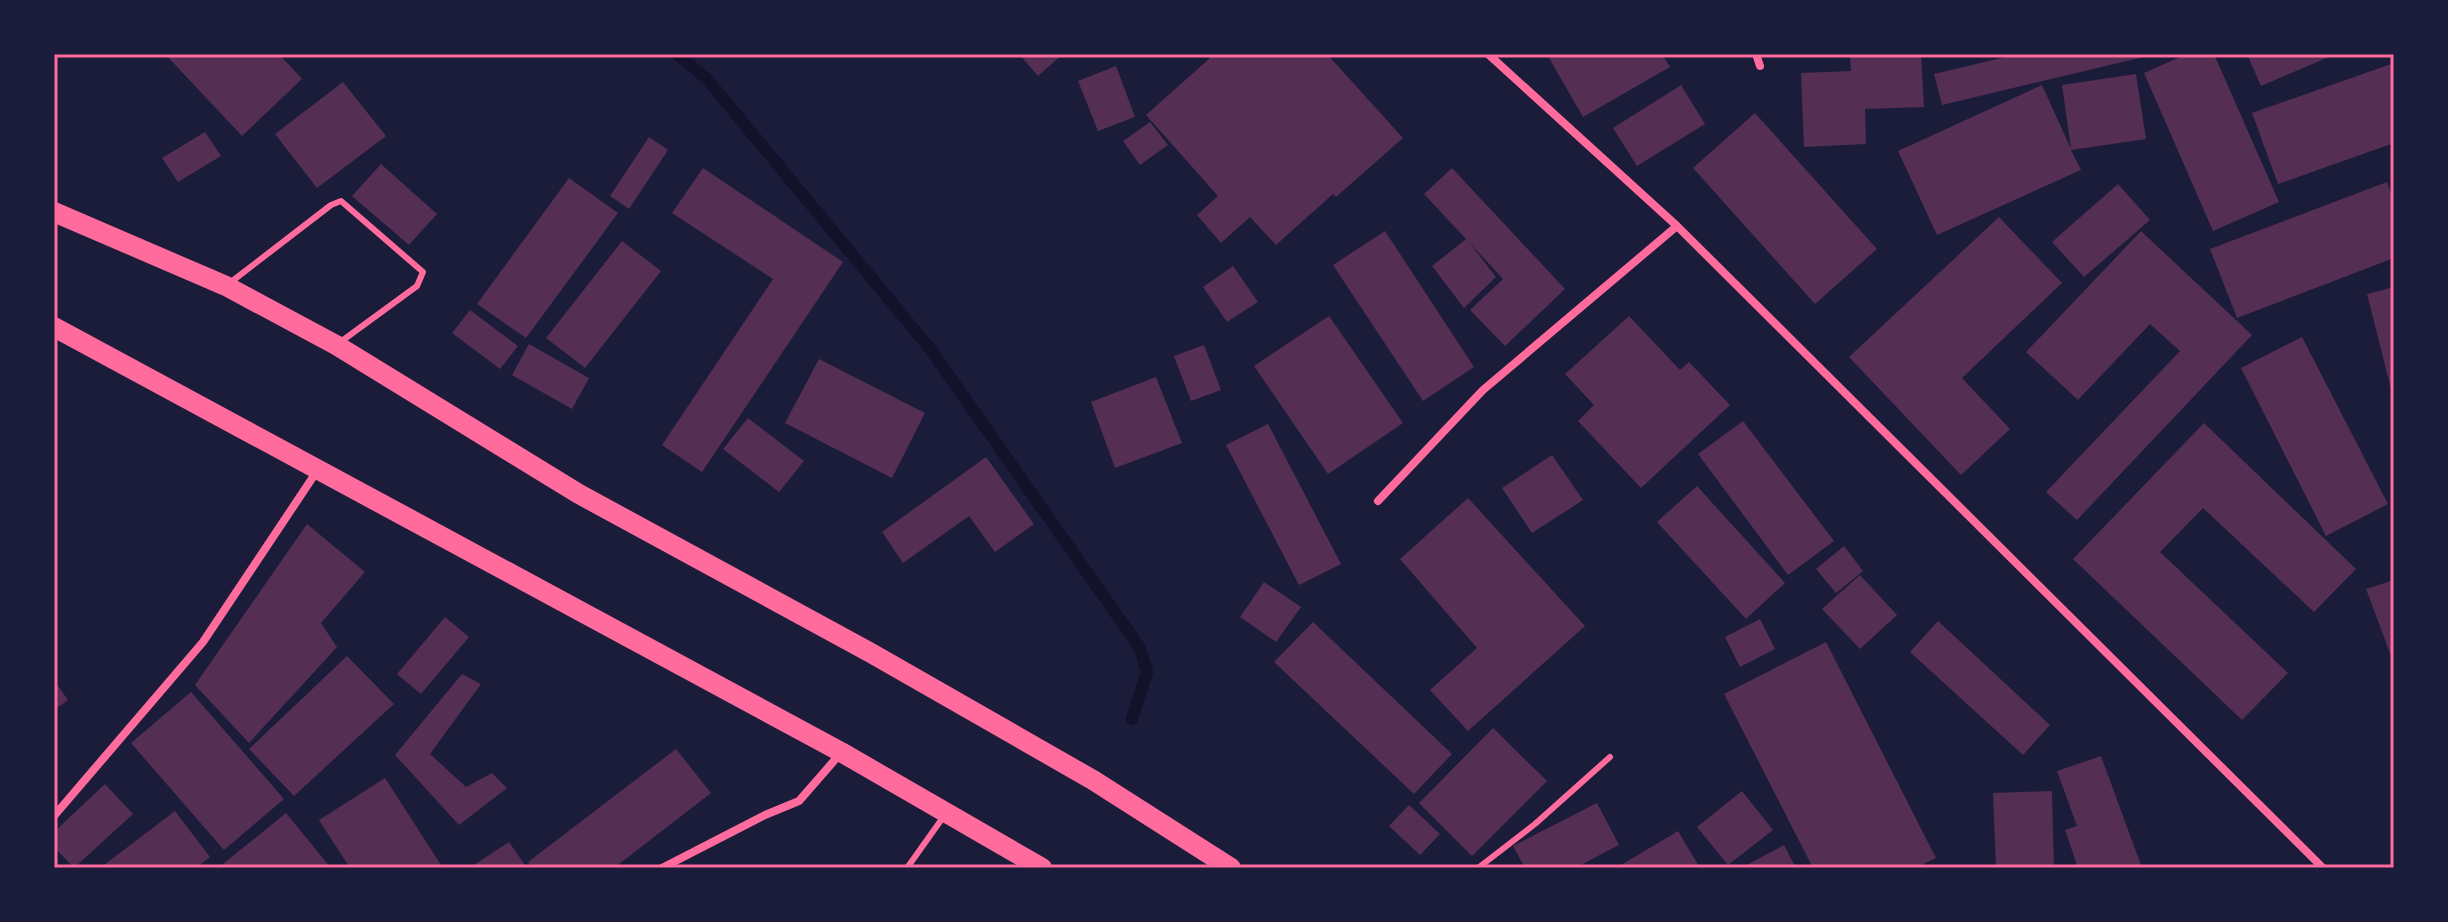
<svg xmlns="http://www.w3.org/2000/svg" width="2448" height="922" font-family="Raleway,sans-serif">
  <rect width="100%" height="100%" fill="#1b1b3a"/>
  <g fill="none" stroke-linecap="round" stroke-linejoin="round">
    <path stroke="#12122b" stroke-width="12" d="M677,54L707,79L931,350L1140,648L1147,672L1132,719"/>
  </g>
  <path fill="#542f53" d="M165,54H279L302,79L242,136Z
    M1019,54H1063L1038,76Z
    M1206,54H1327L1403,138L1336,197L1333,194L1276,245L1250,217L1221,243L1197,215L1218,196L1146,115L1210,58Z
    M1556,54H1662L1670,67L1583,117L1549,58Z
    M1850,54H1921L1924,107L1865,109L1866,144L1804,147L1801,73L1851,71Z
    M2018,54H2152V55L1942,105L1934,74Z
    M2187,54H2214L2279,202L2213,231L2144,73Z
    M2247,54H2336L2261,86Z
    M2394,63V143L2278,184L2252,113Z
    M1116,66L1135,117L1098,131L1078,81Z
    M2136,74L2146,139L2071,150L2081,170L1937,235L1898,151L2042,85L2071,149L2062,85Z
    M343,82L386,136L317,188L275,134Z
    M1681,85L1705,124L1637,166L1613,128Z
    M1755,113L1877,249L1815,304L1693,168Z
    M1150,122L1168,145L1140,165L1123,141Z
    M205,132L221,156L178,182L162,158Z
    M649,137L668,150L629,209L610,196Z
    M381,164L437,214L409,245L352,196Z
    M703,168L843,262L702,472L662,445L773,279L672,213Z
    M1452,168L1565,289L1505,346L1470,310L1503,279L1469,242L1496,277L1464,308L1432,266L1466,239L1424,194Z
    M569,178L618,213L526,338L477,304Z
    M2387,182L2394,201V258L2237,318L2210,249Z
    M2118,184L2150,220L2084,277L2052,242Z
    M1999,217L2062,283L1962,378L2010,429L1961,475L1849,357Z
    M1385,231L1474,367L1423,401L1333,265Z
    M2141,231L2252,335L2077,520L2046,492L2180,351L2150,324L2078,400L2026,352Z
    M622,241L661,271L585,368L546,338Z
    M1233,266L1258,302L1227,322L1203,287Z
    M2394,287V397H2393L2367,294Z
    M470,310L518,346L500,369L452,333Z
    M1329,316L1403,423L1328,474L1254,366Z
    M1629,316L1680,370L1689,362L1730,405L1641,488L1578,421L1594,405L1565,374Z
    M2302,337L2388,504L2326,536L2241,368Z
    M529,344L589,378L572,409L512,375Z
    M1204,345L1221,390L1191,401L1174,356Z
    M819,359L925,413L892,478L785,423Z
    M1156,377L1182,443L1115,468L1091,402Z
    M748,418L804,461L779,492L723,449Z
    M1743,421L1834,541L1788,575L1698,454Z
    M2204,423L2356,569L2314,612L2203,508L2160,552L2288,673L2242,720L2073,559Z
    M1268,424L1341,564L1299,585L1226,445Z
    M1552,455L1583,500L1532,533L1502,488Z
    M986,457L1034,524L995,552L969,516L903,563L882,532Z
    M1697,486L1785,583L1746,619L1657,522Z
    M1468,498L1585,626L1468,731L1430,690L1477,648L1400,559Z
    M307,524L365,572L321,623L337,647L249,743L195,685Z
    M1844,546L1863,571L1836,593L1816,569Z
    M1860,575L1897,615L1860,649L1822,609Z
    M2394,580V664L2366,589Z
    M1264,582L1301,607L1276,642L1240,617Z
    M445,617L469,637L421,694L397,674Z
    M1760,619L1775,649L1740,667L1725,637Z
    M1938,621L2050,725L2023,755L1910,652Z
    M1313,622L1452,754L1414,794L1274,662Z
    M1826,642L1936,858L1915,868H1813L1724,694Z
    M347,656L394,704L294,796L249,749Z
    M462,674L481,684L430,754L466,787L492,773L507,788L459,825L395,755Z
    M54,680L68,700L54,710Z
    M191,692L284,799L224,850L131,743Z
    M1493,728L1547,781L1472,856L1419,803Z
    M676,749L711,793L614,868H532L528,862Z
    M2101,756L2142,868H2078L2065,830L2077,826L2057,771Z
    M385,778L443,868H350L319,820Z
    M105,784L133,814L74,868L54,847V832Z
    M1742,791L1773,830L1728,865L1697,827Z
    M2052,791L2054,868H1996L1993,793Z
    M1597,803L1619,845L1575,868H1525L1513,846Z
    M1409,805L1440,834L1420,855L1389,826Z
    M175,811L210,857L196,868H100Z
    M286,813L331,868H218Z
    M1678,831L1700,868H1616Z
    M509,842L527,868H476L474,865Z
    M1784,845L1796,868H1741Z"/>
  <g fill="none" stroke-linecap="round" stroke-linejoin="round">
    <path stroke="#ff6b9d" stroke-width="6" d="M231,282L331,205L341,201L423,272L417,286L339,343
      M907,868L944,816
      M1478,868L1535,824L1610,757"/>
    <path stroke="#ff6b9d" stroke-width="8" d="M1488,54L1677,226L2323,868
      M1756,54L1760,66
      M1378,501L1483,390L1677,226
      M54,816L203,642L317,471
      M662,868L765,815L799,801L840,754"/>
    <path stroke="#ff6b9d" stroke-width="20" d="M54,212L226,286L336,345L579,494L871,653L1093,780L1231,868
      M54,327L841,752L1042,868"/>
  </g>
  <rect width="2448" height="922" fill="none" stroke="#1b1b3a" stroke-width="112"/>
  <rect x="56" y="56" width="2336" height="810" fill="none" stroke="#ff6b9d" stroke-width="3"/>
</svg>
